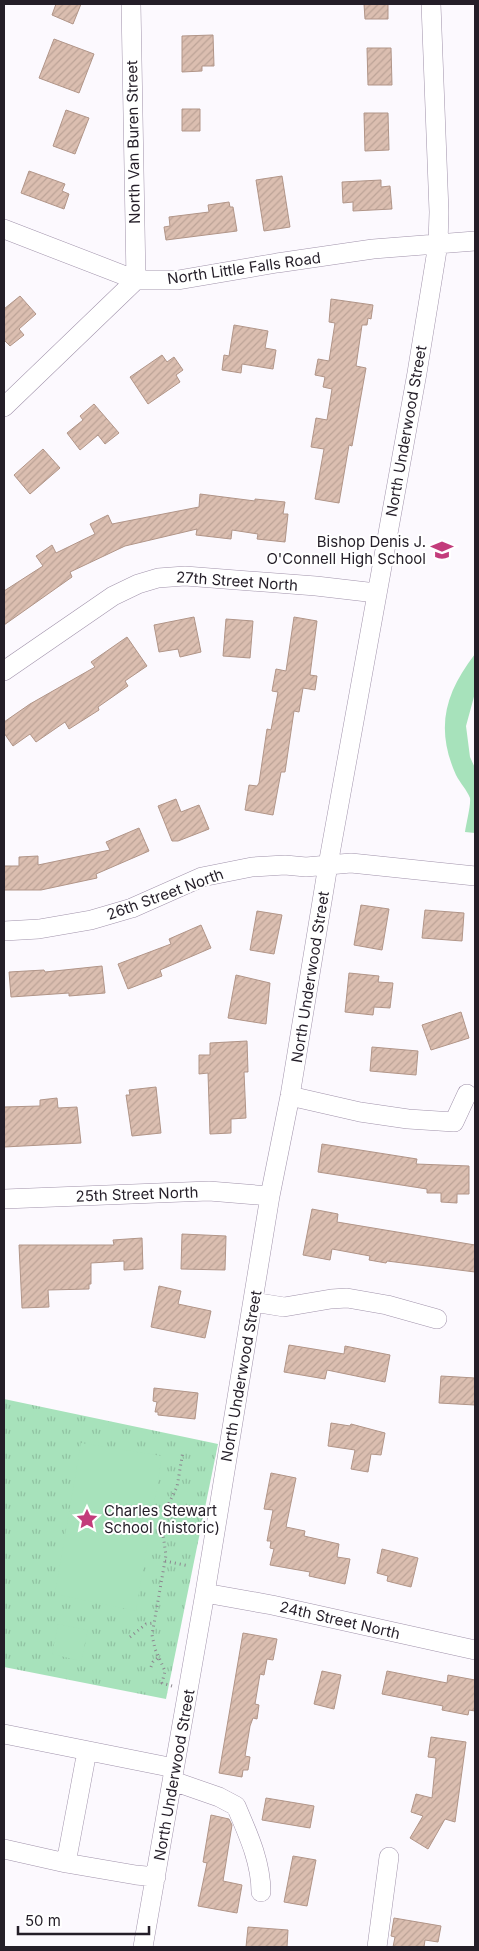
<svg xmlns="http://www.w3.org/2000/svg" width="479" height="1951" font-family="Inter,sans-serif">
  <defs>
    <pattern id="park-tufts" width="24" height="20" patternUnits="userSpaceOnUse" patternTransform="scale(1.25)"><rect width="24" height="20" fill="#a7e2bb"/><path d="M3 7l-1-3M5 7V3M7 7l1-3M15 17l-1-3M17 17v-4M19 17l1-3" fill="none" stroke="#90c1a1"/></pattern>
    <pattern id="building-hatch" width="6" height="6" patternUnits="userSpaceOnUse" patternTransform="scale(1.25)"><rect width="6" height="6" fill="#dbbeb0"/><path d="M-1 1l2-2M0 6l6-6M5 7l2-2" fill="none" stroke="#bca397"/></pattern>
  </defs>
  <rect width="100%" height="100%" fill="#fcf9fe"/>
  <path fill="url(#park-tufts)" d="M4,1399L218,1444L166,1699L4,1667Z"/>
  <path fill="#a7e2bb" d="M475,654V693L466,726L470,757L475,768V833L465,832C466,824 471,805 470,798C467,790 460,783 456,775C435,728 445,693 475,654Z
    M81,1443L162,1456L136,1611L55,1594Z
    M58,1624L88,1630L81,1661L52,1654Z"/>
  <path fill="url(#building-hatch)" stroke="#b19588" d="M56,4H81L73,24L52,15Z
    M364,4H388V19H365Z
    M213,35L214,66H202V71L182,72V36Z
    M54,39L94,54L79,93L39,78Z
    M367,48H391L392,85H368Z
    M182,109H200V131H182Z
    M66,110L89,118L75,154L53,146Z
    M364,113H388L389,150L365,151Z
    M29,171L65,184L62,191L69,194L64,209L21,193Z
    M282,176L290,227L264,231L256,180Z
    M381,180V187L390,186L392,209L353,211V202L343,203L342,182Z
    M229,202L230,207H233L237,231L166,240L164,227L170,226L169,217L209,212L208,205Z
    M20,296L36,314L19,329L24,335L10,346L5,341L4,342V309Z
    M331,299L373,305L371,319L368,318L367,325H362L356,366L366,368L352,446L349,445L339,503L315,499L324,449L311,447L316,418L327,420L332,389L323,387L325,377L315,375L318,359L329,361L335,323L329,322Z
    M234,325L268,331L265,348L276,350L273,369L242,364L241,373L222,370L224,355L229,356Z
    M162,355L167,362L174,357L183,370L176,375L180,382L148,404L130,377Z
    M94,404L119,433L105,444L98,435L80,450L67,433L83,420L80,416Z
    M43,449L60,468L30,494L14,475Z
    M200,494L255,501V499L285,502L283,514H288L285,542L257,539L258,534L232,530L231,539L196,535L197,529L125,546L70,572L72,577L4,625V591L43,566L36,556L52,545L56,553L95,534L90,524L108,515L112,524L199,507Z
    M194,617L201,652L180,657L178,649L159,652L154,625Z
    M294,617L317,621L310,675L317,676L315,690L303,688L299,712L294,711L285,772H281L273,815L245,810L249,785L257,786L259,783L267,729L271,730L278,692L272,691L276,669L286,671Z
    M226,619L253,621L250,658L223,656Z
    M127,637L147,666L125,681L128,686L98,707L99,710L69,729L65,722L36,742L30,734L13,746L4,733V722L30,704L95,667L91,662Z
    M176,799L181,812L199,805L209,829L178,841H172L158,806Z
    M139,828L149,851L96,874L97,878L41,890H4V866H19V857L38,856V865L110,850L106,842Z
    M361,905L389,909L382,950L354,945Z
    M425,910L464,913L462,941L422,938Z
    M257,911L282,915L274,954L250,950Z
    M201,925L211,948L160,970L162,976L128,989L118,964L171,944L169,939Z
    M102,966L105,993L69,996V993L11,997L9,972L44,970L45,972Z
    M349,973L379,976L378,982L393,983L390,1008L374,1007L373,1015L345,1012Z
    M236,975L270,983L266,1024L228,1018Z
    M461,1012L469,1038L431,1050L422,1025Z
    M247,1041L248,1072H244L246,1118L231,1119V1133L210,1134L208,1073L199,1074V1055H210V1043Z
    M372,1047L418,1051L416,1075L370,1071Z
    M156,1087L161,1133L132,1136L126,1095H130L129,1090Z
    M57,1098L58,1108L77,1107L81,1143L4,1147V1107L40,1106V1100Z
    M322,1144L417,1159L416,1164L469,1166V1194H457V1203L441,1202V1193H427V1189L318,1172Z
    M312,1209L338,1214L337,1222L475,1245V1272L387,1261L386,1263L369,1260L370,1256L332,1249L330,1260L303,1255Z
    M182,1234L226,1236L225,1270L181,1269Z
    M142,1238L143,1269L124,1270V1261L91,1263V1284H89V1289L48,1290L49,1307L22,1308L19,1245H114L113,1240Z
    M159,1286L181,1291L178,1304L211,1311L205,1338L151,1327Z
    M289,1345L344,1354L345,1346L390,1355L385,1382L327,1370L325,1379L284,1372Z
    M441,1376L475,1378V1405L439,1403Z
    M154,1388L198,1393L195,1419L158,1415V1412H155L157,1402L153,1401Z
    M331,1423L350,1426L351,1424L385,1433L381,1455L371,1454L368,1472L351,1469L355,1450L328,1446Z
    M271,1473L296,1478L286,1527L305,1531L304,1536L339,1544L337,1557L350,1559L345,1584L309,1576L310,1572L270,1565L274,1549L270,1548L271,1541H267L273,1510L264,1509Z
    M382,1549L418,1558L411,1587L387,1581L388,1576L377,1573Z
    M243,1633L277,1639L273,1660L267,1659L264,1675L260,1674L255,1704L259,1705L257,1719L253,1718L250,1726L245,1756L250,1757L248,1770H243L242,1777L219,1773Z
    M322,1671L341,1675L334,1709L314,1704Z
    M387,1671L447,1683L448,1675L475,1680V1711L469,1710L468,1715L442,1710L443,1706L382,1694Z
    M431,1737L466,1742L455,1822L445,1819L428,1849L410,1838L423,1816L411,1812L416,1794L432,1798L436,1758L428,1757Z
    M266,1798L314,1806L310,1828L262,1820Z
    M211,1815L229,1819L232,1825L223,1881L242,1885L237,1913L198,1906L207,1863L203,1862Z
    M293,1856L316,1860L307,1906L284,1902Z
    M394,1918L441,1926L438,1942L425,1940L424,1947H393L395,1937L391,1936Z
    M248,1927L288,1930L287,1947H246Z"/>
  <g fill="none" stroke-linecap="round" stroke-linejoin="round">
    <g stroke="#a193ab" stroke-width="20">
      <path id="minor" d="M131,4L136,280
        M4,229L136,280H178L277,263L373,249L475,241
        M4,407L136,280
        M4,671L113,596L138,584L158,578L185,576L316,586L376,593
        M4,931L39,929L91,920L132,908L202,877L252,867L285,865L306,867L351,863L475,876
        M290,1096L360,1112L408,1119L454,1122L467,1094
        M4,1199L209,1191L270,1196
        M253,1302L284,1307L331,1299L347,1298L387,1305L437,1319
        M205,1593L272,1605L475,1650
        M4,1734L174,1768
        M87,1751L66,1863L136,1875L156,1877
        M173,1781L219,1797L236,1806C248,1834 261,1862 261,1892
        M4,1849L66,1863
        M143,1947L205,1593L270,1196L290,1096L328,865L417,373L438,244L439,212L431,4
        M377,1947L389,1857"/>
    </g>
    <path stroke="#8c878f" stroke-width="3" stroke-dasharray="1 4" stroke-linecap="butt" d="M165,1561L189,1566
      M130,1637L146,1624L154,1623
      M151,1667L153,1662L159,1657
      M172,1686L162,1683L165,1671L155,1649L152,1635L166,1555L163,1535L168,1505L177,1487L183,1451"/>
    <use href="#minor" stroke="#fff" stroke-width="19"/>
  </g>
  <defs>
    <g id="school-bare" transform="scale(1.725)"><path d="M0-5L7-2L0 1L-7-2ZM-4 1L0 2.5L4 1V4Q0 6-4 4Z" fill="#c33c7b" stroke="#fff" stroke-width="2.5" paint-order="stroke"/></g>
    <g id="sight-bare" transform="scale(1.725)"><path d="M0-6L1.8-2.2L6-1.7L2.9 1.2L3.7 5.4L0 3.3L-3.7 5.4L-2.9 1.2L-6-1.7L-1.8-2.2Z" fill="#c33c7b" stroke="#fff" stroke-width="2.5" paint-order="stroke"/></g>
  </defs>
  <g fill-rule="evenodd">
    <use href="#school-bare" x="442" y="550"/>
    <use href="#sight-bare" x="87" y="1519"/>
  </g>
  <g text-anchor="middle" dominant-baseline="central" stroke-width="4" stroke-linejoin="round" paint-order="stroke">
    <g font-size="15" fill="#241e28" stroke="#fff">
      <text transform="translate(133 142) rotate(-91)">North Van Buren Street</text>
      <text transform="translate(244 268) rotate(-8)">North Little Falls Road</text>
      <text transform="translate(406 431) rotate(-80)">North Underwood Street</text>
      <text transform="translate(237 581) rotate(4)">27th Street North</text>
      <text transform="translate(165 894) rotate(-20)">26th Street North</text>
      <text transform="translate(310 977) rotate(-81)">North Underwood Street</text>
      <text transform="translate(137 1194) rotate(-2)">25th Street North</text>
      <text transform="translate(241 1376) rotate(-80)">North Underwood Street</text>
      <text transform="translate(340 1620) rotate(13)">24th Street North</text>
      <text transform="translate(174 1775) rotate(-80)">North Underwood Street</text>
    </g>
    <g font-size="15" fill="#241e28" stroke="#fff" text-anchor="end">
      <text x="426" y="541">Bishop Denis J.<tspan x="426" dy="17">O'Connell High School</tspan></text>
      <text x="104" y="1510" text-anchor="start">Charles Stewart<tspan x="104" dy="17">School (historic)</tspan></text>
    </g>
  </g>
  <rect width="479" height="1951" fill="none" stroke="#241e28" stroke-width="10"/>
  <path d="M18 1926v8h131v-8" fill="none" stroke="#241e28" stroke-width="2.5"/>
  <text x="25" y="1926" font-size="15" fill="#241e28" stroke="#ffffff" stroke-width="4" paint-order="stroke">50 m</text>
</svg>
